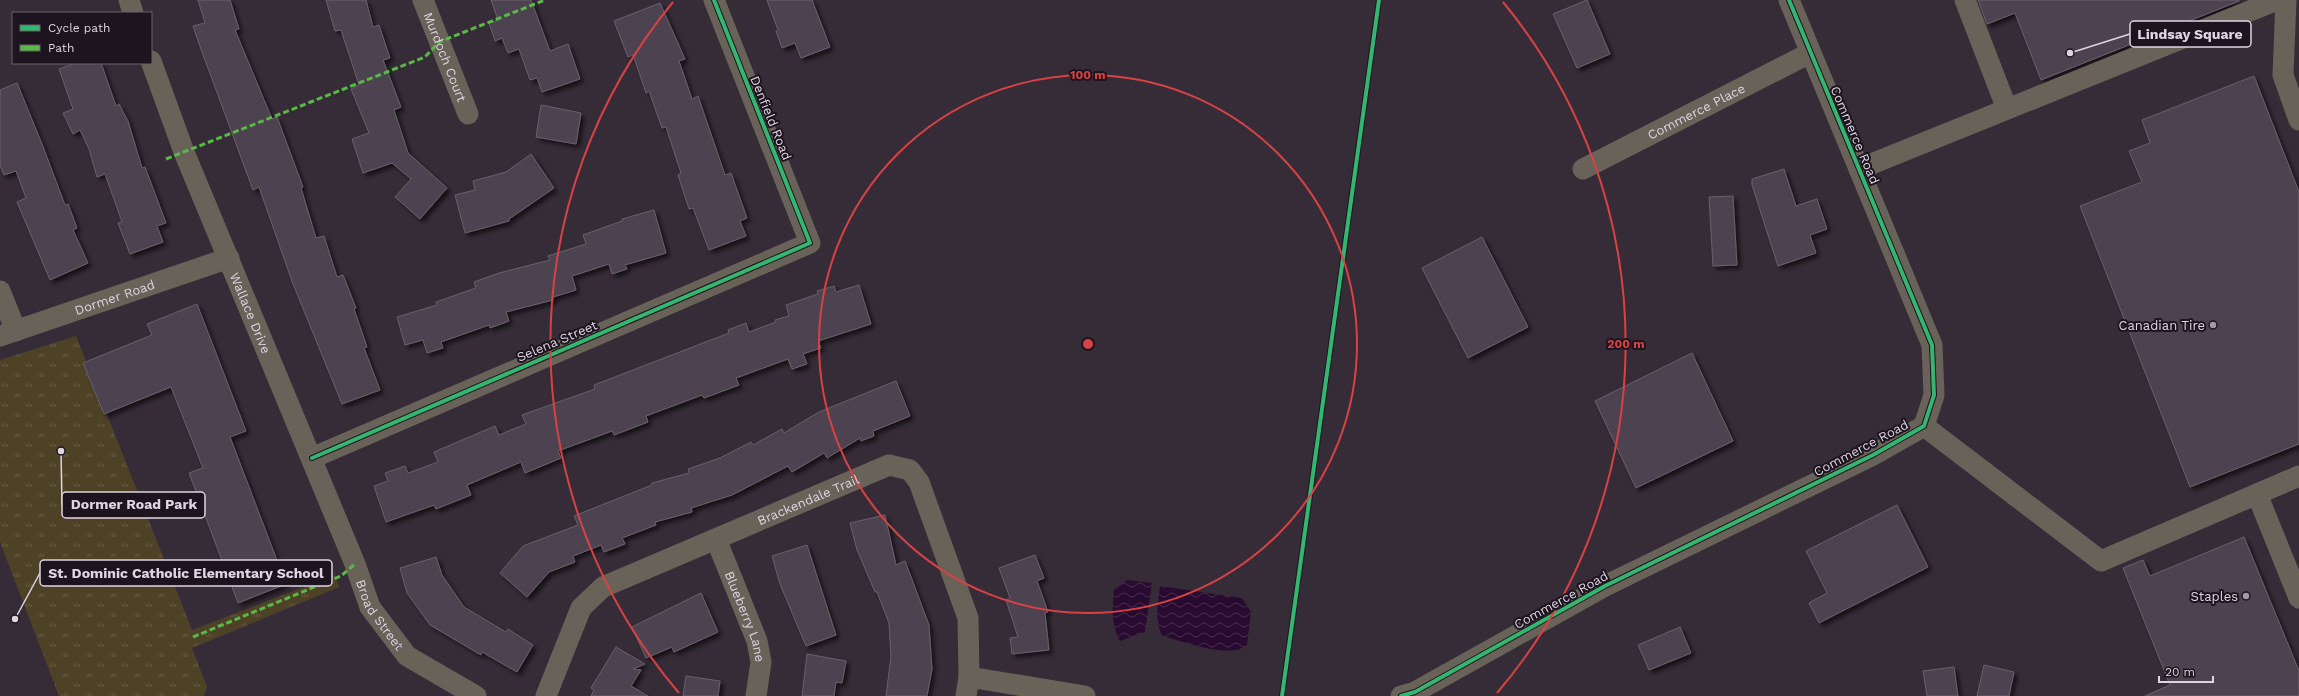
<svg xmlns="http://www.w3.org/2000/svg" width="2299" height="696" font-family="'Work Sans',sans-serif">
  <defs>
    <pattern id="park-tufts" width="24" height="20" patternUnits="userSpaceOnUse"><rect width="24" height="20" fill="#4e4226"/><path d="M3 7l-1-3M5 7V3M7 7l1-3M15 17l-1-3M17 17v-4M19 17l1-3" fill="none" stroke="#675c45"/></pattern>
    <pattern id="water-waves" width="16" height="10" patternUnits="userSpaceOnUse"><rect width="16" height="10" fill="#290a30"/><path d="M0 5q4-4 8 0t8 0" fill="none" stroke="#482d4e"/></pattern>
    <filter id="shadow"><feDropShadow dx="3.5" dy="3.5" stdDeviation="2" flood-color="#0009"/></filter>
  </defs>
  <rect width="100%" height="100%" fill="#362c38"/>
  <path fill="url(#park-tufts)" d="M76,336L192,630L335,575L339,587L192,648L207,687L204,696H59L0,542V360Z"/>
  <path fill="url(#water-waves)" d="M1127,580L1152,583L1145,632L1120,641C1111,624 1112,609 1114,590Z
    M1160,586L1242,598L1251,612L1247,645C1230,660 1183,641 1162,636C1154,619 1158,604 1160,586Z"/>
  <path fill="#4e4250" stroke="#69606b" filter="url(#shadow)" d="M198,0H230L239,29L235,30L272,119L277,117L303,187L301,188L316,238L324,236L337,277L343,275L356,308L354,309L367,347L364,348L380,390L342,404L293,284L259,187L253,190L198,41L193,26L205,23Z
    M326,0H366L373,27L379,25L390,58L383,60L401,107L394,110L408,153L447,188L420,219L395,197L411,179L392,163L363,173L352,139L369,133L351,89L359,85L341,30L335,31Z
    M491,0H531L550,51L568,44L580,79L542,92L537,78L530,80L519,49L508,53L502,38L495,41L489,23L498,20Z
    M767,0H812L830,47L801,58L795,43L782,48L776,31L778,30Z
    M1587,0L1610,54L1577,68L1553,14Z
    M1978,0H2239V1L2041,80L2015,13L1987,24Z
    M660,3L685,59L679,61L692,99L698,96L725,175L731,173L747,218L740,221L746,236L709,250L693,208L689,209L678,175L681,173L666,127L662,128L649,91L646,93L633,55L628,57L614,21Z
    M76,63H101L116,106L119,104L128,121L142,168L145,167L166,223L157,226L163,242L130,254L118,223L122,222L105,174L97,177L89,149L80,130L73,134L63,113L73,109L59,69Z
    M2254,76L2299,192V444L2190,487L2080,206L2142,182L2129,151L2150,143L2142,120Z
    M17,83L42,144L65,205L68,204L77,228L73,230L88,263L50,280L17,202L26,198L16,171L4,175L0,166V90Z
    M541,105L581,113L576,144L536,137Z
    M531,154L554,188L509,219V221L465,233L455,195L475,190L473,181L506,172Z
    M1784,169L1796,206L1817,199L1827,229L1810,235L1816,253L1778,266L1752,185V179Z
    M1733,196L1737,265L1713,266L1709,197Z
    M654,210L666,253L625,265L627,269L612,274L609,264L572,276L576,290L553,297V300L506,312L509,321L490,328L489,325L441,342L443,348L427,353L423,340L405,345L397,317L437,305L436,302L476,288L474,282L499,273L550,260L548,256L586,244L583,235L622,221V219Z
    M1482,237L1528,327L1468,358L1422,268Z
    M859,285L871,324L818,341L821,348L803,354L807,364L792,369L788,359L736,378L739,385L704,398L702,395L646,416L648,422L614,435L612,431L558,451L561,458L525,473L521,462L467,485L471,495L436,509L434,505L386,522L374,486L388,481L385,473L405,466L408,473L438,462L434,452L495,426L499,435L526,424L522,415L595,389L594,385L729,333L728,330L746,323L749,332L776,322L775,320L789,316L786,305L818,294L817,291L834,286L836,292Z
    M197,304L246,431L230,437L286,584L238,603L189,473L203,468L171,387L104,414L83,363L152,335L147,324Z
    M1692,353L1733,441L1636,488L1595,401Z
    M896,381L910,416L873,431L874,436L861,441L860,438L827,458L824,453L792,472L788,466L732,495L691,508L692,512L655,522L656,525L622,538L625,544L604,552L601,545L573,556L575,562L549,572L527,597L500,573L523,546L578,525L574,516L652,485V483L689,473L688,469L720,458L751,442L753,445L782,429L784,433L819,412Z
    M1897,505L1928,567L1819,623L1809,603L1827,593L1806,551Z
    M885,515L896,565L905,561L929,625L932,669L927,696H886L891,657L889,623L877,592H875L857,550L850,523Z
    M2244,537L2299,671V696H2145L2170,685L2123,568L2143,560L2150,576Z
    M807,545L836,635L806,646L780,584L772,556Z
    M1035,555L1044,578L1037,581L1048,612L1045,613L1049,650L1012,654L1010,638L1018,637L1006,600L1010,598L999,568Z
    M436,557L442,575L464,607L506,632L508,629L533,645L517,672L482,652L481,655L430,625L407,593L400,568Z
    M701,593L718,632L674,652L672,647L646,658L632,627Z
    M1680,627L1691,653L1649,670L1638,645Z
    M616,647L645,664L633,669L641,670L631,686L648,696H591L594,690L591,688Z
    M807,654L846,661L842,683L836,682L834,696H802Z
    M1984,665L2014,672L2009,696H1977Z
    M1954,667L1958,696H1927L1923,671Z
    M686,676L720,681L718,696H683Z"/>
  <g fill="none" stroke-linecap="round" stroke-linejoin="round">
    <g stroke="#686259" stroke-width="21">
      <path d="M129,0L133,13"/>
      <path id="s1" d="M423,0L468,114"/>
      <path d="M1965,0L2007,109"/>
      <path d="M2286,0L2283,75L2299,120"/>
      <path id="s2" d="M151,61L184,152L355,564L370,607L407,656L476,696"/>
      <path id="s3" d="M1583,169L1810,53"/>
      <path d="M1859,169L2277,0"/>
      <path d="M0,291L16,331"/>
      <path id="s4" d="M0,336L229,258"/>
      <path d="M1924,426L2101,561L2299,476"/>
      <path d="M312,458L810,243L714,0"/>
      <path d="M2257,494L2299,598"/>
      <path id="s5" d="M716,539L757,641L761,662L756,696"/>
      <path d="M969,677L1085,696"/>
      <path id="s6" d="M546,696L581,608L603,587L889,465L910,470L919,482L968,618L969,677L966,696"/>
      <path d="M1401,696L1415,692L1605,586L1873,455L1924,426L1934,395L1932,345L1789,0"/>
    </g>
    <path stroke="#58b947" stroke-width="3" stroke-dasharray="6 3" stroke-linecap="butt" d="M166,159L425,57L439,42L545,0
      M193,637L341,576L355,564"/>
    <g stroke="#1c141e" stroke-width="6">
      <path id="cycleway" d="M312,458L810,243L714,0
        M1282,696L1379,0
        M1401,696L1415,692L1605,586L1873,455L1924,426L1934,395L1932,345L1789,0"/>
    </g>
    <use href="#cycleway" stroke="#33b770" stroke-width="4"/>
  </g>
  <g fill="none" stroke="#d74244" stroke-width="2">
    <circle cx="1088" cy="344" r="269"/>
    <path d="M679 693A538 538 0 0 1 673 2M1503 2A538 538 0 0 1 1497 693"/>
  </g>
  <g fill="#a499a6" stroke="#1c141e" stroke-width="1.5">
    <circle cx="2213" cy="325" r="4"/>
    <circle cx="2246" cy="596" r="4"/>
  </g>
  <g text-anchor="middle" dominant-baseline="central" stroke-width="4" stroke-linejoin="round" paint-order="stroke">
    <g font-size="13" fill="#dfd4e2" stroke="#1c141e">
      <text stroke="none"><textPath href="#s1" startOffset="61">Murdoch Court</textPath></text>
      <text stroke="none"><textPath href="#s3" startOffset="127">Commerce Place</textPath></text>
      <text transform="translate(771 118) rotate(68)">Denfield Road</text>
      <text transform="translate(1855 135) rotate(67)">Commerce Road</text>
      <text stroke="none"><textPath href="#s4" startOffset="121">Dormer Road</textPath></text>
      <text stroke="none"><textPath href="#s2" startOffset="271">Wallace Drive</textPath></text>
      <text transform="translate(557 341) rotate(-23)">Selena Street</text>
      <text transform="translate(1861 448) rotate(-28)">Commerce Road</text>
      <text stroke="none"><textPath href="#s6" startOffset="348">Brackendale Trail</textPath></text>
      <text transform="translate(1561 600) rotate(-29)">Commerce Road</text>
      <text stroke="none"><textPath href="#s2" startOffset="600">Broad Street</textPath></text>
      <text stroke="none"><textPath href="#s5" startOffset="83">Blueberry Lane</textPath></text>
    </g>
    <g font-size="13" fill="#dfd4e2" stroke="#1c141e" text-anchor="end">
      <text x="2205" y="325">Canadian Tire</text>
      <text x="2238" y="596">Staples</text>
    </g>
  </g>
  <circle cx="1088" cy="344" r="6" fill="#d74244" stroke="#1c141e" stroke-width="2"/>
  <g font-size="12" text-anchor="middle" font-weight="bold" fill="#d74244" stroke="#1c141e" stroke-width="4" stroke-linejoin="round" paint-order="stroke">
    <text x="1088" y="79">100 m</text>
    <text x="1626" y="348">200 m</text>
  </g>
  <path fill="none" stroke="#dfd4e2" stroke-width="1.5" d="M2070 53L2130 34M61 451L62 505M15 619L40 573"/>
  <g fill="#dfd4e2" stroke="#1c141e" stroke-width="1.5">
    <circle cx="2070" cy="53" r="4"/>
    <circle cx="61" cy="451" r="4"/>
    <circle cx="15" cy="619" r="4"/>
  </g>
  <g fill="#1c141e" stroke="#dfd4e2" stroke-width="1.5">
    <rect x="2130" y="21" width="121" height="26" rx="4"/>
    <rect x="62" y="492" width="143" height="26" rx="4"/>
    <rect x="40" y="560" width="292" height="26" rx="4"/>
  </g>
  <g font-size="14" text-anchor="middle" font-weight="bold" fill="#dfd4e2">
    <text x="2190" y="39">Lindsay Square</text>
    <text x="134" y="509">Dormer Road Park</text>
    <text x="186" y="578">St. Dominic Catholic Elementary School</text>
  </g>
  <rect x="12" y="12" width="140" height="52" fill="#1c141e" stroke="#6a616c"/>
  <rect x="20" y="25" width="20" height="6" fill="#33b770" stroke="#6a616c"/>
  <text x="48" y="32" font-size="12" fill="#dfd4e2">Cycle path</text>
  <rect x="20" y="45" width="20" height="6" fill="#58b947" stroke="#6a616c"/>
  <text x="48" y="52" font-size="12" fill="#dfd4e2">Path</text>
  <path d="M2159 676v6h54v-6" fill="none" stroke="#dfd4e2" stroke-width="2"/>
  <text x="2165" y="676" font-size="12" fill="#dfd4e2" stroke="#1c141e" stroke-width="3" paint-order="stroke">20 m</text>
</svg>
